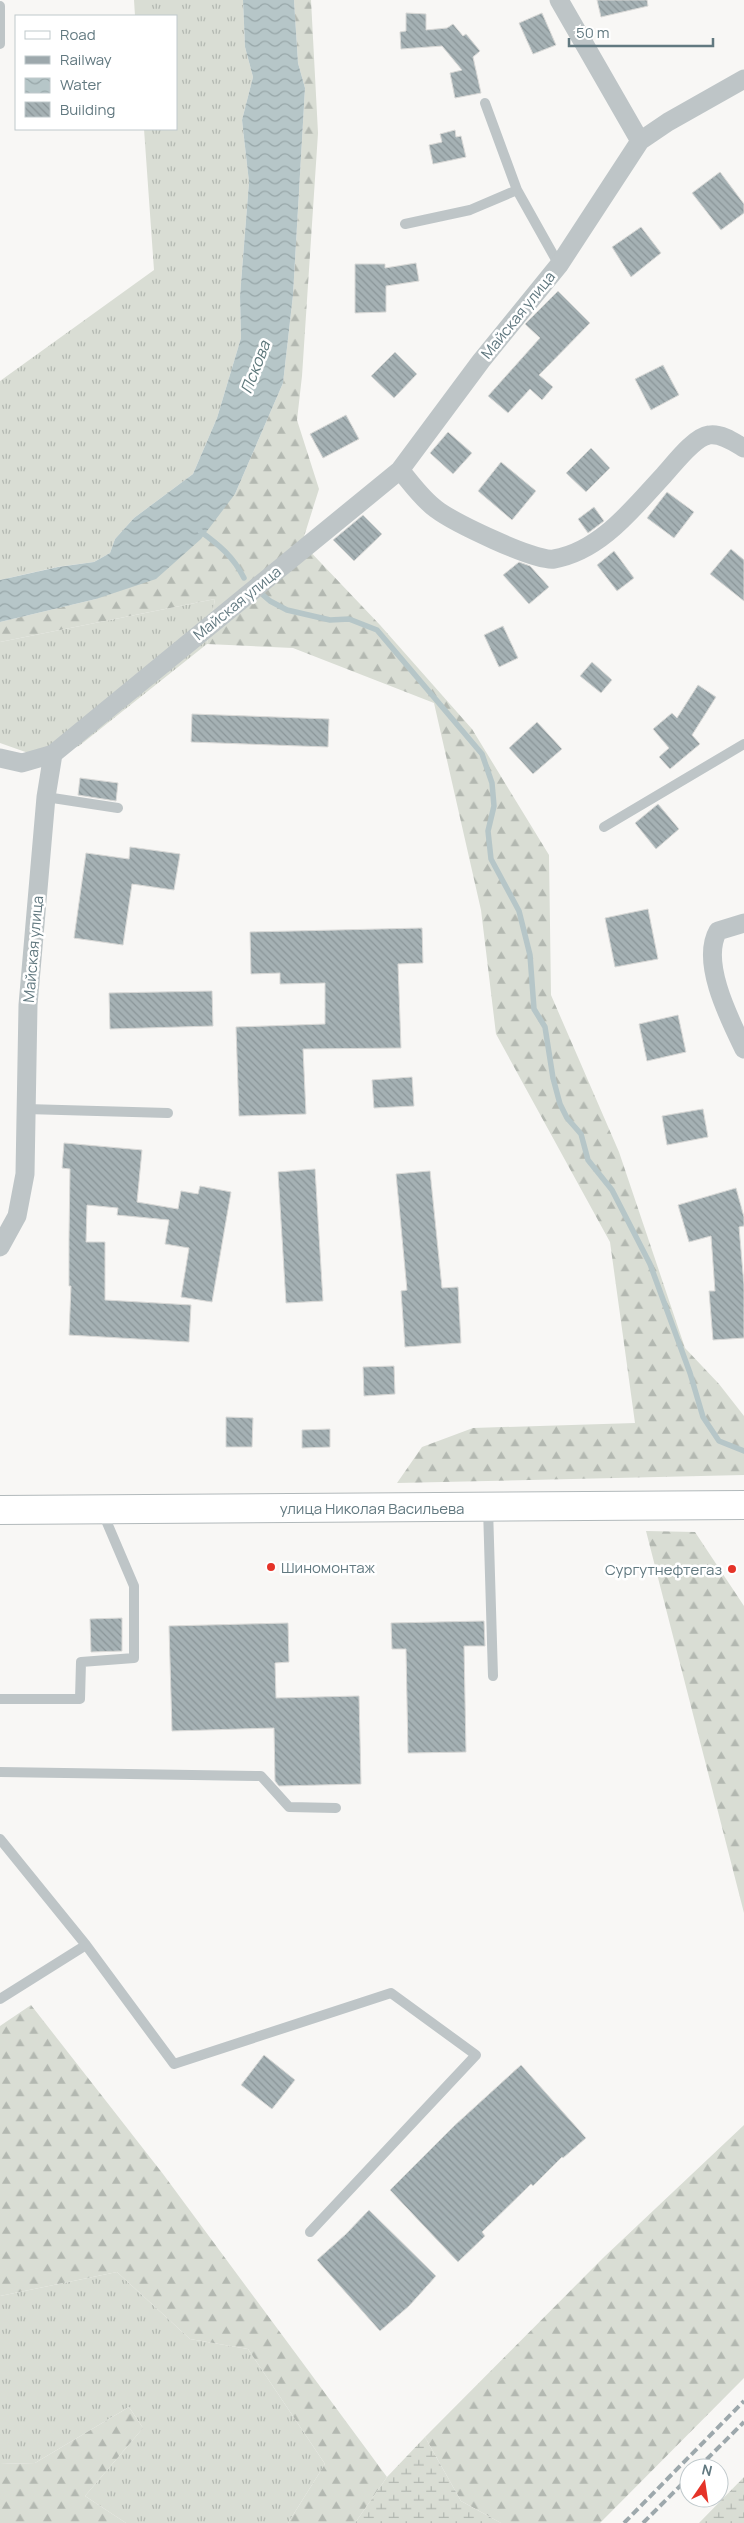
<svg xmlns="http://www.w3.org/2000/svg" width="744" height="2523" font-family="Manrope,sans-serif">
  <defs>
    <pattern id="grass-tufts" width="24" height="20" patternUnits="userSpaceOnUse" patternTransform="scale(1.25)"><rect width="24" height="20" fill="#d9ddd4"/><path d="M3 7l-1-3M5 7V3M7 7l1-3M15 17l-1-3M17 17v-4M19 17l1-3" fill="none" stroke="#b3b8b1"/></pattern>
    <pattern id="forest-firs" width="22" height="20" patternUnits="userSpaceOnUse" patternTransform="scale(1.25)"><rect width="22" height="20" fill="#d9ddd4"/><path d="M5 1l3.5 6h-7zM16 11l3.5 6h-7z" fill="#b3b8b1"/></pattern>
    <pattern id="wetland-marsh" width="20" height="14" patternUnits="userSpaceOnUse" patternTransform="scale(1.25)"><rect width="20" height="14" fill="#d9ddd4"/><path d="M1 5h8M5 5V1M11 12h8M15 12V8" fill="none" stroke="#b3b8b1"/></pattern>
    <pattern id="water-waves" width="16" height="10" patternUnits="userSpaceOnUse" patternTransform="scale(1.25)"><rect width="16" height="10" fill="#b6c6c8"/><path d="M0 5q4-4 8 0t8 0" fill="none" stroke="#97a6a8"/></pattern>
    <pattern id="building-back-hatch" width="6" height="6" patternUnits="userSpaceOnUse" patternTransform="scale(1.25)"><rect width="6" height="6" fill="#a5b1b4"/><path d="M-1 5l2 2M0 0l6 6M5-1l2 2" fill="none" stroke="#8a9598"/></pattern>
  </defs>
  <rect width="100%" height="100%" fill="#f8f7f5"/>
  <path fill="url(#grass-tufts)" d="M134,0H243L245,47L253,77L242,120L249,182L240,296L241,338L217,418L193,474L134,518L115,539L110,553L94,562L57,567L0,580V381L154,270L144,129H176V16H135Z
    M215,599L207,644L79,746L53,754L34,755L0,743V642Z
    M117,2272L190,2339L248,2349L325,2464L288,2523H126L85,2496L143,2428L129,2407L35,2463L0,2464V2296Z"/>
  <path fill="url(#forest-firs)" d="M294,0H311L318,133L302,376L297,420L319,489L302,543L380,625L472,729L549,855L551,995L619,1152L685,1348L719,1384L744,1416V1475L397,1483L422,1447L473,1428L635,1423L610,1242L496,1034L481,910L434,703L293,648L207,644L215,599L0,642V622L96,599L235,494L283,383L293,295L305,88L298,63Z
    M646,1531L695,1532L744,1606V1913Z
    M31,2005L163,2174L387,2477L355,2523H288L325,2464L248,2349L190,2339L117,2272L0,2296V2026Z
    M744,2125V2378L600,2523H501L461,2501L425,2437L603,2258Z
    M129,2407L143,2428L85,2496L126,2523H0V2464L35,2463Z"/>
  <path fill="url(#wetland-marsh)" d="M425,2437L461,2501L501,2523H355L387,2477Z
    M744,2477V2523H699Z"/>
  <path fill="url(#water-waves)" d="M243,0H294L298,63L305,88L293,295L283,383L235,494L201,539L156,579L96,599L0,622V580L58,567L94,562L110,553L115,539L134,518L193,474L217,418L241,338L240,296L249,182L242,120L253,77L245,47Z"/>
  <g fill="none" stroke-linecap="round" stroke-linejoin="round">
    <path stroke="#b6c6c8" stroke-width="5.5" d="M200,531C219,545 233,556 244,578
      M263,595L270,601L287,610L330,620L349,619L377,630L482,754L492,783L494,806L488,831L491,859L519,911L530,955L534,1009L545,1027L553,1078L560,1104L567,1118L581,1134L588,1160L612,1190L650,1264L690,1373L703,1417L719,1441L744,1451"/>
  </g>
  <path fill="url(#building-back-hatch)" stroke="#d9d9d7" d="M597,0H647L648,6L601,17Z
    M406,13L426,14V30L447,28L453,24L463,36L466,34L480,51L473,57L481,93L455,98L450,73L462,70L442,46L401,49L400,32L406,31Z
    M542,13L556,45L533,54L519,23Z
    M455,130L456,137L461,136L466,157L433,164L429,145L442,142L440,134Z
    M720,172L744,204V213L721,230L692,193Z
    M641,227L661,253L631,277L612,247Z
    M416,263L419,281L386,286V312L355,313V264H385V268Z
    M558,291L590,323L539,375L553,387L542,400L530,389L508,413L488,396L540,338L525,324Z
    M395,352L417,374L394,398L371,376Z
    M663,365L679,395L651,410L635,379Z
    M346,415L359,439L323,458L310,434Z
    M448,432L472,453L453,474L430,453Z
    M591,448L610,468L586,492L566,473Z
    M501,462L536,491L512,520L478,491Z
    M667,492L694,512L674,538L647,518Z
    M594,507L604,521L588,533L578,519Z
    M363,515L382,534L354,561L333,540Z
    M731,549L744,560V601L710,574Z
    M614,551L634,578L617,591L597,565Z
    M519,562L530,566L549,587L529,604L503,575Z
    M503,626L518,658L499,667L484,635Z
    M592,662L612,680L601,693L580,676Z
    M698,685L716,697L692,735L700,744L670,769L659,757L669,748L653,729L672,713L677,718Z
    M192,714L329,719L328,747L191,742Z
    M537,722L562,749L533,774L509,748Z
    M80,778L118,783L116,801L78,795Z
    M658,804L679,829L656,849L635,823Z
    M130,847L180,854L174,890L132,884L123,945L74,938L86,853L129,859Z
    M648,909L658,959L615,967L605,918Z
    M422,928L423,963L398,964L401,1048L303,1049L306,1114L239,1116L236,1027L325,1024V983L280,984V973L251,974L250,932Z
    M212,991L213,1026L110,1029L109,993Z
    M678,1015L686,1052L647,1061L639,1024Z
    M412,1077L414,1106L374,1108L372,1080Z
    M703,1109L708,1137L667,1145L662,1116Z
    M64,1143L142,1150L137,1202L178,1209L181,1191L198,1194L200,1186L231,1192L212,1302L181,1297L189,1248L165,1244L169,1220L117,1215L118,1208L87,1205L86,1242H105V1300L191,1305L189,1342L69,1335L71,1286H69V1238L70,1169L62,1168Z
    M315,1169L323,1301L286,1303L278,1172Z
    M430,1171L442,1288L458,1287L461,1343L405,1347L401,1291L407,1290L396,1174Z
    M736,1188L744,1217V1226L739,1227L744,1285V1338L713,1340L709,1291H715L711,1236L689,1242L678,1205Z
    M394,1366L395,1394L364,1396L363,1367Z
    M226,1417L253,1418L252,1447H226Z
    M330,1429V1447L302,1448V1430Z
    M122,1618V1651L91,1652L90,1619Z
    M484,1621L485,1646H464L466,1752L408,1753L406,1649H392L391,1623Z
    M288,1623L289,1662L275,1663L276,1698L359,1696L361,1784L279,1786L275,1781L274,1728L172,1731L169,1626Z
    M264,2055L295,2080L272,2109L241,2085Z
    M521,2065L586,2138L563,2158L562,2157L533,2186L531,2184L482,2232L485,2236L458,2262L390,2190L454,2126Z
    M369,2210L436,2276L409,2306L380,2331L317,2260L346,2234Z"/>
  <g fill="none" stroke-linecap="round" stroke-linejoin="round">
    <g stroke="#b2b9bb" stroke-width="30">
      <path id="primary" d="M0,1510L744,1505"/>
    </g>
    <path stroke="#bec5c7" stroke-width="10" d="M0,6V44
      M485,103L517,190L559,265
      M405,224L470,210L517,190
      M46,797L118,808
      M604,827L744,744
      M26,1109L168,1113
      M488,1508L493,1676
      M0,1699H80L81,1662L134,1658V1586L102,1511
      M0,1772L261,1776L289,1807L336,1808
      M0,1839L86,1945L0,1999
      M86,1945L174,2064L391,1993L476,2055L310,2232"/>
    <path stroke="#bec5c7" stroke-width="19" d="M559,0L640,141
      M400,470C411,483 422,499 436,509C453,522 535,562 554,559C601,551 634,507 664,475C674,464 694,437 709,435C721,433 734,442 744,448
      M0,758L22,763L53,754
      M744,923L718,931C700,962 730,1020 744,1049
      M0,1247L17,1216L25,1174L28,1005L46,797L53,754L400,470L481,361L559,265L640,141L668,122L744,79"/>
    <use href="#primary" stroke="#fff" stroke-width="28"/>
    <path stroke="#9da8ac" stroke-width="4" stroke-dasharray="8 4" stroke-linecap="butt" d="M698,2468L744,2422
      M624,2523L744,2401
      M643,2523L689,2477"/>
  </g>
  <g fill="#e53328" stroke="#fff" stroke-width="2">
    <circle cx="271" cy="1567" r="5"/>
    <circle cx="732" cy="1569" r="5"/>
  </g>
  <g text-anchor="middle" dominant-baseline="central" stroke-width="5" stroke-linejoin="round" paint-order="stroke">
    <g font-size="15" fill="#627980" stroke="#fff">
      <text transform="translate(518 315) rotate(-51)">Майская улица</text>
      <text transform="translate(237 603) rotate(-39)">Майская улица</text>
      <text transform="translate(33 949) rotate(-85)">Майская улица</text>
      <text x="372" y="1508">улица Николая Васильева</text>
    </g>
    <g font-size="15" fill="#627980" stroke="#fff" text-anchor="start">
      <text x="281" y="1567">Шиномонтаж</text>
      <text x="722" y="1569" text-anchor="end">Сургутнефтегаз</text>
    </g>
    <g font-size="16" font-style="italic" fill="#5e787b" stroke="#fff">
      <text transform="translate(255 367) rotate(-69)">Пскова</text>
    </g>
  </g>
  <rect x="15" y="15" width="162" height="115" fill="#ffffff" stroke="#c0c9cc"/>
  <rect x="25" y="31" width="25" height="8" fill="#ffffff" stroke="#c0c9cc"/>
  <text x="60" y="40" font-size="15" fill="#627980">Road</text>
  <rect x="25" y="56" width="25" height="8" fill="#9da8ac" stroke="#c0c9cc"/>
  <text x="60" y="65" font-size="15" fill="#627980">Railway</text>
  <rect x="25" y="78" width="25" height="15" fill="url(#water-waves)" stroke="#c0c9cc"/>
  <text x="60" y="90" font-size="15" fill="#627980">Water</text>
  <rect x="25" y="102" width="25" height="15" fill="url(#building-back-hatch)" stroke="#c0c9cc"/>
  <text x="60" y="115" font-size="15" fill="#627980">Building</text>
  <g transform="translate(704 2483) rotate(13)"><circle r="24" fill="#ffffff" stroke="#c0c9cc"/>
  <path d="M0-4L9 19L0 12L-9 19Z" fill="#e53328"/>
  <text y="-8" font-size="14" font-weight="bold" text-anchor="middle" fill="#627980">N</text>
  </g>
  <path d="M569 38v8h144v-8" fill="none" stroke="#627980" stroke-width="2.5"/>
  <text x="576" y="38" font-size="15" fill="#627980" stroke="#ffffff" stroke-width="4" paint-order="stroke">50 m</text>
</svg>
